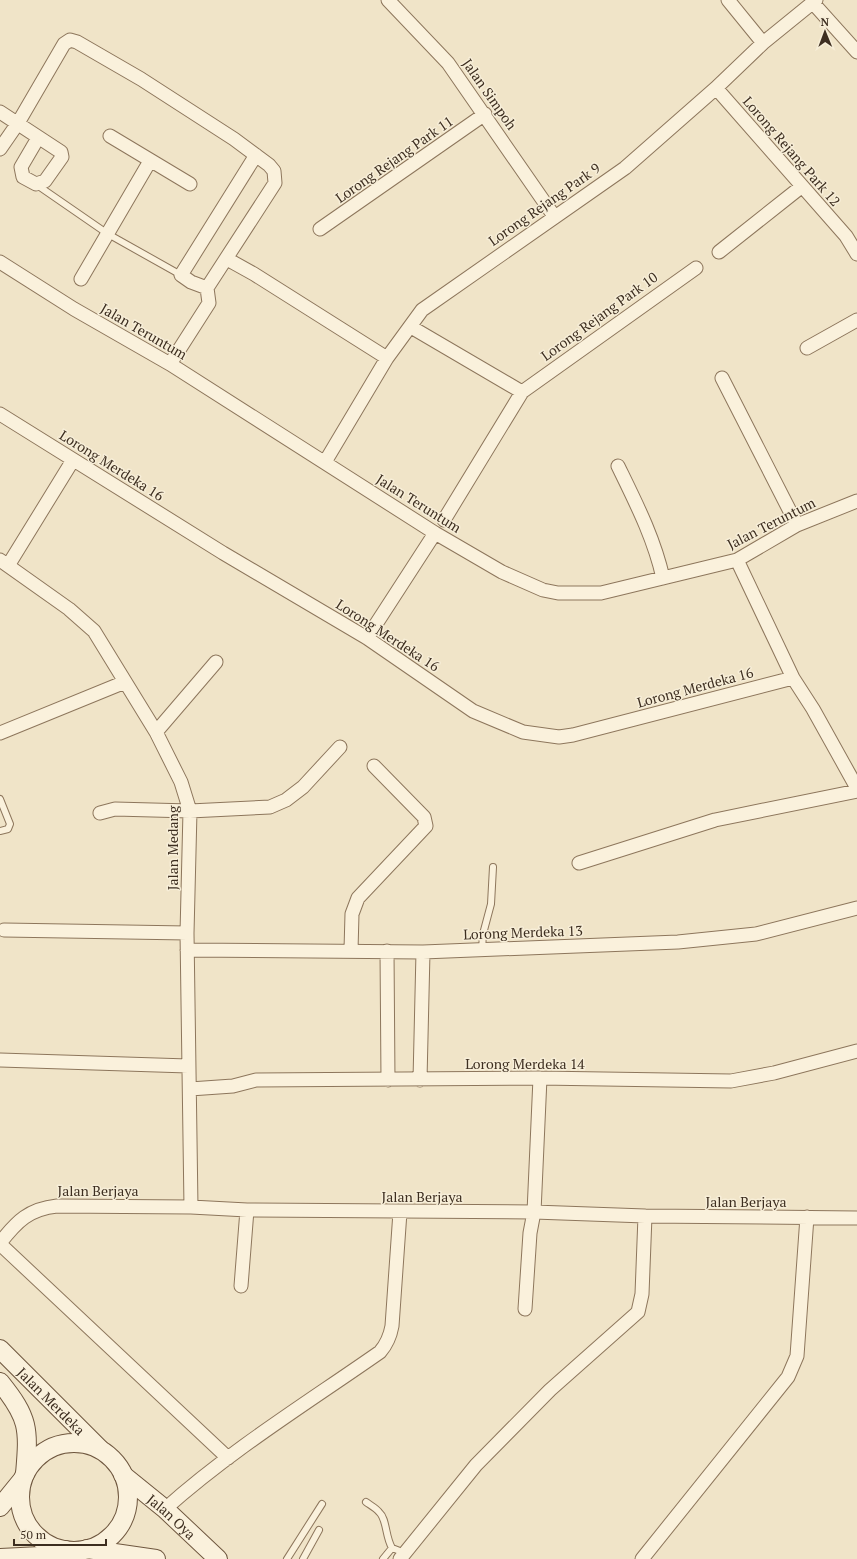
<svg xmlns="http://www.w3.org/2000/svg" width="857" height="1559" font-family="'PT Serif',serif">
  <rect width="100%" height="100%" fill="#f0e4c8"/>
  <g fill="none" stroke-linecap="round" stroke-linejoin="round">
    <g stroke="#8d765c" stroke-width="8">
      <path id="lane" d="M37,185L108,234L181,275
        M0,799L10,824L8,829L0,831
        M482,950L483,934L491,904L493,867
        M366,1502C370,1505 376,1508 379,1512C387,1519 385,1536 392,1548
        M287,1559L322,1504
        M303,1559L319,1530
        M383,1559L392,1548L405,1553"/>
    </g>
    <g stroke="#8d765c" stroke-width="15">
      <path id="street" d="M388,0L448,63L554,216
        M728,0L763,43
        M813,3L857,52
        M716,88L846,236L857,254
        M0,112L61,152L62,157L45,181L36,184L23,177L21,167L38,138
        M110,136L190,184
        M0,149L18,123L64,44L70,40L77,42L141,79L234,139L269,165L274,171L275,183L207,288L209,303L170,364
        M320,229L485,114
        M719,252L801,187
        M227,259L254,274L387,358
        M0,262L74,309L170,364L435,533L502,572L543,590L558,593H601L737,560L797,525L857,501
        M81,279L150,161
        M207,288L191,282L181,275L256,155
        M411,327L522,392
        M807,348L857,320
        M722,378L797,525
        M0,414L223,553L367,638L473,711L523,732L559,737L573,735L793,678
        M325,462L387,358L422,310L625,168L716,88L763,43L816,0
        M618,466C636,503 654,538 663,578
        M444,520L522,392L696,268
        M0,560L69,609L94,631L156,732L181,782L190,811L187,933L191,1207
        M737,560L793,678L813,709L857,788
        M9,564L73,460
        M367,638L435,533
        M156,732L216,662
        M0,733L125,682
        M100,813L115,809L190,811L270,807L286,800L303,787L340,747
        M579,863L715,820L857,791
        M4,930L187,933
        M187,950L423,952L678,942L756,934L857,908
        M351,950L352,914L358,898L426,826L424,817L374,766
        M387,951L388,1080
        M0,1060L188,1066
        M420,1080L423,952
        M190,1089L233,1086L256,1080L540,1078L731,1081L774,1073L857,1051
        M0,1243C17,1221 29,1209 57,1206L191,1207L247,1210L534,1212L645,1216L857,1218
        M0,1244L228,1458
        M241,1286L247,1210
        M525,1309L530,1233L534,1212L540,1078
        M165,1509C231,1450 307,1403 380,1352C387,1344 390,1337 392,1326L400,1212
        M400,1559L476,1465L550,1390L638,1312L642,1294L645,1216
        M642,1559L788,1377L797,1356L807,1217"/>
    </g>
    <g stroke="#6f573f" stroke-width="20">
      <g id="secondary">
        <path id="s1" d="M0,1349L100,1449"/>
        <path d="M0,1382C29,1418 29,1428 25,1474"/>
        <circle cx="74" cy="1497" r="54"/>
        <path id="s2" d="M123,1475L165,1509L218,1559"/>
        <path d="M0,1507L22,1480"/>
        <path d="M87,1549L156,1559"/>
        <path d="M0,1558L41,1556L65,1550"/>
      </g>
    </g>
    <use href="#lane" stroke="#faf1dc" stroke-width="6"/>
    <use href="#street" stroke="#faf1dc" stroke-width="13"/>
    <use href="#secondary" stroke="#faf1dc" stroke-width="18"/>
  </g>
  <g text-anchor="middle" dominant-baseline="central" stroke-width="3" stroke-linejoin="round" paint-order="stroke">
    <g font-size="14" fill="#3d2e20" stroke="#f7eed8">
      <text transform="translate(490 94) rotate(55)">Jalan Simpoh</text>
      <text transform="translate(792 151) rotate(49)">Lorong Rejang Park 12</text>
      <text transform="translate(394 159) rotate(-35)">Lorong Rejang Park 11</text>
      <text transform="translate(544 204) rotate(-35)">Lorong Rejang Park 9</text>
      <text transform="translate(599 316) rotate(-36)">Lorong Rejang Park 10</text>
      <text transform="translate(144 331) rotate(30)">Jalan Teruntum</text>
      <text transform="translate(112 465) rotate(32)">Lorong Merdeka 16</text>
      <text transform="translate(419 503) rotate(32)">Jalan Teruntum</text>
      <text transform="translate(771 523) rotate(-27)">Jalan Teruntum</text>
      <text transform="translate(388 635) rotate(33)">Lorong Merdeka 16</text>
      <text transform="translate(695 687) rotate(-15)">Lorong Merdeka 16</text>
      <text transform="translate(172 848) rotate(-90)">Jalan Medang</text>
      <text transform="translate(523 932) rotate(-2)">Lorong Merdeka 13</text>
      <text x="525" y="1063">Lorong Merdeka 14</text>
      <text x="98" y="1190">Jalan Berjaya</text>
      <text x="422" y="1196">Jalan Berjaya</text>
      <text x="746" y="1201">Jalan Berjaya</text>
      <text stroke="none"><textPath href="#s1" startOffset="73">Jalan Merdeka</textPath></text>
      <text stroke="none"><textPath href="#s2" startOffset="64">Jalan Oya</textPath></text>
    </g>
  </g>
  <g transform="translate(825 32) rotate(359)" stroke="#f7eed8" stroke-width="3" paint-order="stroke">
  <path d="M0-3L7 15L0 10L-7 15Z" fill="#3d2e20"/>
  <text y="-6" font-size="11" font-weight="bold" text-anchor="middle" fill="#3d2e20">N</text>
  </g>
  <path d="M14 1539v6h92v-6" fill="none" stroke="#3d2e20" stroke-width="2"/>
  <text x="20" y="1539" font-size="12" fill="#3d2e20" stroke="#f7eed8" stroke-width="3" paint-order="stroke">50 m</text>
</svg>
